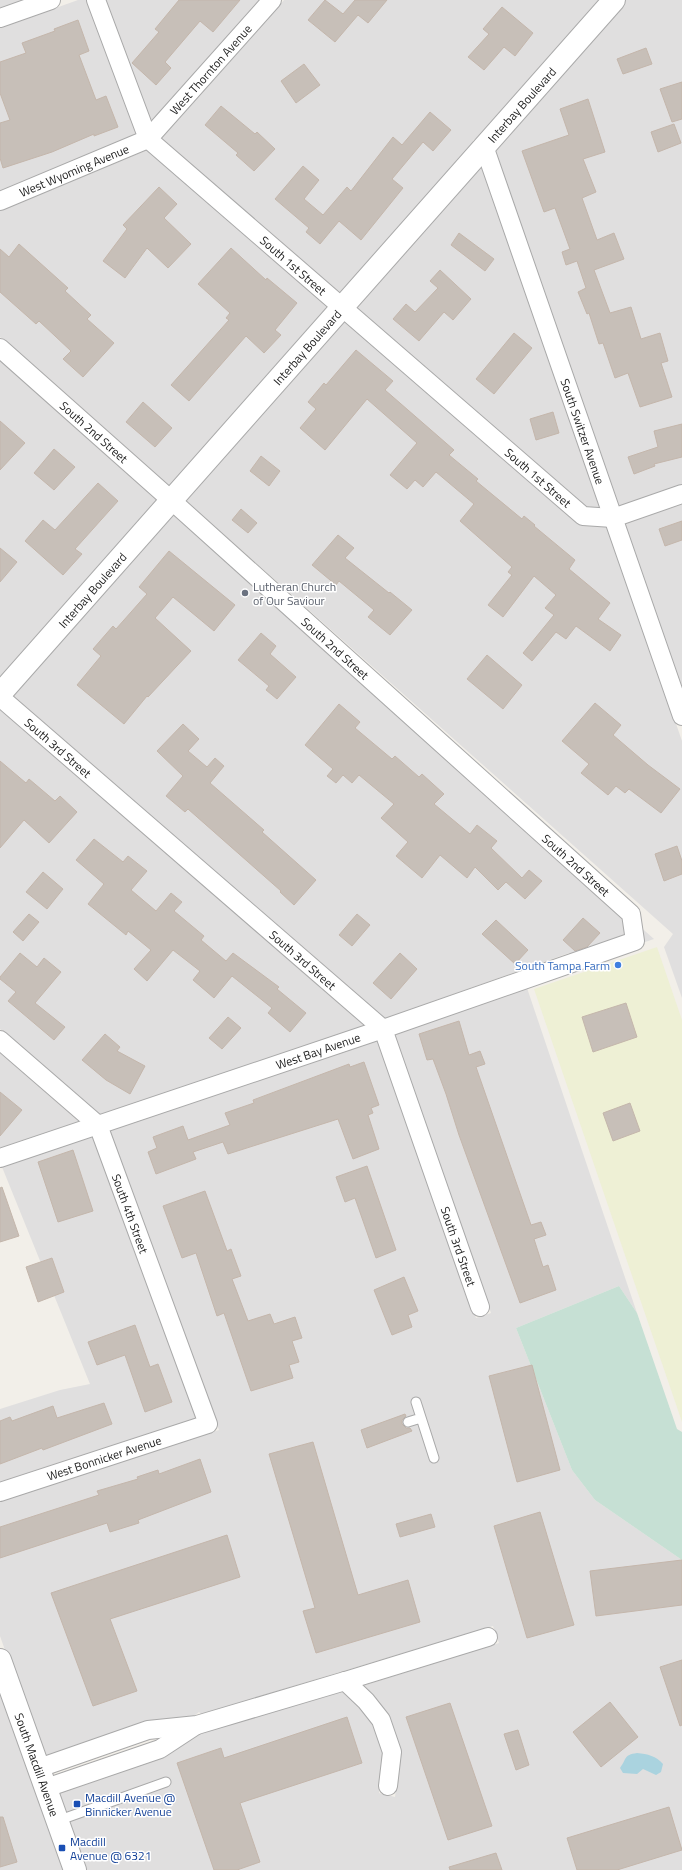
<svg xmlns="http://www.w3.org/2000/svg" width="682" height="1870" font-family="'Titillium Web',sans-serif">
  <rect width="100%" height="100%" fill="#f2efe9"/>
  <path fill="#e0dfdf" d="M0,0H24L0,9Z
    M78,0H87L137,134L0,191V28Z
    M104,0H260L151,123Z
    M284,0H602L479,138L473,140L474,143L341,294L161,139Z
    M626,0H682V485L618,507L493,149Z
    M147,150L330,307L170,488L0,337V211Z
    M481,163L601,508L585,507L354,306Z
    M343,319L578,523L583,525L608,527L682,741V998L664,947L673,934L184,499Z
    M0,360L159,500L0,681Z
    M682,504V692L624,524Z
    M173,512L654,939L574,966L569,953L384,1019L11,695Z
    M0,708L365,1026L99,1115L0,1029Z
    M527,988L637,1313L619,1286L516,1328L572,1470L595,1500L682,1560V1870H84L57,1794L163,1758L201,1733L344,1691L374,1724L383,1753L379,1793L395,1797L400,1754L362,1686L499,1643L493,1626L201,1714L199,1712L194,1716L145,1722L43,1757L0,1636V1501L219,1430L109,1131L378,1040L476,1318L491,1313L393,1035Z
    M0,1051L80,1121L0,1148Z
    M93,1136L197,1418L0,1482V1409L60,1390L90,1384L2,1167Z
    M0,1685L66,1870H0Z"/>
  <path fill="#eef0d5" d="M657,947L682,1020V1422L534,989Z"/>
  <path fill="#c6e0d4" d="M619,1286L637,1313L677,1429L682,1432V1560L595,1500L572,1470L516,1328Z"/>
  <path fill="#aad3df" d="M637,1753C648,1754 656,1756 663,1764L661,1772L656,1775L643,1769L637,1774L623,1773L620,1768C627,1759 623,1755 637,1753Z"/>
  <path fill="#c7bfb8" stroke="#c4b6ab" d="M179,0H240L213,32L200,21L165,62L171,68L156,85L132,63L159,32L155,29Z
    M325,0L343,14L355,0H387L368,23L358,15L335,42L308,20Z
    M502,7L533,33L515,56L504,47L484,70L468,57L489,34L483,29Z
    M78,20L89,51L79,55L96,100L106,96L118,127L94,136V134L52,152L3,168L0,158V123L10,120L0,93V62L26,53L22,43L55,31L54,29Z
    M646,48L652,64L623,74L617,59Z
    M304,64L320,85L296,103L281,81Z
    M682,82V119L672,122L660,89Z
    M588,99L605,152L583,159L596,192L582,198L597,240L614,233L624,259L594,270L610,313L631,307L641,339L660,333L668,361L661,363L672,397L640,407L628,373L615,378L603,343L599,344L589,313L587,314L578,292L586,288L577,261L566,265L562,252L570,249L555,208L544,212L522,151L569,135L560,109Z
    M221,106L255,134L257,132L275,149L254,171L236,155L238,153L205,125Z
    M430,112L451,130L433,151L423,142L392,179L403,188L361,240L339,221L320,244L306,232L309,228L275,199L303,166L319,180L304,199L323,215L347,187L351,191L393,137L402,145Z
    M674,124L681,143L658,152L651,132Z
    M159,187L177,204L164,218L191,244L168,268L147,248L125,278L103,261L127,229L123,225Z
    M459,233L494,259L485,271L451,245Z
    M19,244L68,288L65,291L91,315L87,319L114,343L83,377L63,359L71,351L39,321L36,324L0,292V249L9,257Z
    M231,248L266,280L267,278L297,303L275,330L281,335L264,353L246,336L189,401L171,385L229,320L226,318L230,313L198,284Z
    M440,270L471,299L453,320L444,312L419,341L393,319L406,304L415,312L438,288L430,281Z
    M514,333L532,348L494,394L476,379Z
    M356,350L393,381L385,390L454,450L449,455L478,479L476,481L522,519L524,516L535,525L534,526L575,560L569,569L610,603L598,619L621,635L610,651L576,626L566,639L556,632L532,661L523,653L554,615L545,608L556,595L534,576L503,617L488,605L512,575L508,572L512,567L460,521L474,504L436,472L423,487L415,480L407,489L390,475L417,443L367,399L325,450L300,428L316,409L308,402L324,383L326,385Z
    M143,402L172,428L155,447L126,422Z
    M553,412L559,433L536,440L530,419Z
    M0,421L25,443L0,470Z
    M682,424V457L654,464L655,466L634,474L628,457L658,447L654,431Z
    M54,449L75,467L54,490L34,473Z
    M261,456L280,471L269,486L250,471Z
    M98,483L118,501L75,549L82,554L63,575L25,541L43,520L55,530Z
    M241,509L257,523L248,533L232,520Z
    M682,521V540L665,546L659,529Z
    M338,535L354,548L345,558L389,593L390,592L412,610L390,635L368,617L374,610L339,581L336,585L312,565Z
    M0,548L17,562L0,582Z
    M169,551L235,605L214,631L173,597L155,618L191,651L148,697L147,696L124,724L77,685L101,656L93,649L113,626L116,629L147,594L139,587Z
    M261,633L276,646L270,654L296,677L277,699L266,690L269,686L238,660Z
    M487,655L522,685L503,709L467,679Z
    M595,703L621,725L613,735L648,765L680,789L661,813L629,789L625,793L616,786L608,795L581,773L589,764L562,741Z
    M339,704L360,722L355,728L392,759L395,756L419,777L422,774L444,794L434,804L470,834L477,825L497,841L491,848L522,878L529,870L542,881L525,899L506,882L498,890L475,867L467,878L440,855L422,878L396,856L408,842L381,818L394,804L359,775L352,783L343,775L336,783L327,776L333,769L305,745Z
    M183,724L199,739L188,751L207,767L215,758L224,766L210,783L264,830L262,832L316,880L294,905L280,892L281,891L188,809L185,812L166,796L183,776L157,751Z
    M0,761L26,783L29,779L55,801L60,796L77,812L49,843L24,820L0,848Z
    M94,839L123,862L128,856L147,871L131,890L156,911L171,893L182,902L174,911L204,936L201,940L226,961L233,953L279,987L277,989L306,1013L290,1032L268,1013L272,1008L232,976L214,998L193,980L200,971L173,950L147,981L134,969L151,950L128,931L126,935L88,904L104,884L76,860Z
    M677,846L682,861V874L664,881L655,854Z
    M43,872L63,889L47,909L26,892Z
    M29,914L39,922L23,941L13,932Z
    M357,914L370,925L352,946L339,935Z
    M583,918L600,933L587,947L575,951L563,940Z
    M496,920L528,950L515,964L482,934Z
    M20,953L37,967L44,958L61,972L35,1003L65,1027L54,1040L8,1001L16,992L0,979V977Z
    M400,953L417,969L391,999L373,983Z
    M626,1003L637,1037L593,1052L582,1017Z
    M228,1017L241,1028L222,1049L209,1038Z
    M459,1021L469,1055L480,1051L485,1064L476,1067L531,1225L541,1222L546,1235L534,1239L543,1267L548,1265L556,1290L520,1303L459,1135L446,1094L433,1059L427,1060L419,1034Z
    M105,1034L120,1047L117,1051L145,1066L130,1094L106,1080L82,1060Z
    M364,1062L379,1105L371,1108L373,1113L368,1115L379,1149L353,1159L338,1119L228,1154L223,1142L193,1152L196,1159L156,1174L148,1152L157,1148L153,1137L183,1126L188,1140L230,1125L225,1113L254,1103L253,1100L349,1064L350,1067Z
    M0,1092L22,1110L0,1136Z
    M630,1103L640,1131L613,1141L603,1113Z
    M73,1150L93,1211L58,1222L38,1162Z
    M367,1166L396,1250L376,1258L355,1198L345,1202L336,1177Z
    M2,1187L19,1236L0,1242V1188Z
    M205,1191L227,1251L231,1249L241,1276L232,1279L248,1321L270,1314L274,1324L295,1317L302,1338L292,1341L299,1362L289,1365L293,1378L251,1391L224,1313L217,1316L196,1253L182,1258L163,1206Z
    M52,1258L64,1292L38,1302L26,1267Z
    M404,1277L418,1311L408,1315L412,1327L392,1335L374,1290Z
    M135,1325L150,1367L158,1364L172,1402L145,1412L125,1355L97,1365L88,1342Z
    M532,1365L560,1470L517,1482L489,1376Z
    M104,1403L112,1424L43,1450L42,1448L0,1464V1421L10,1417L12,1421L53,1406L57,1418Z
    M405,1414L406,1416L402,1420V1424L406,1428H410L412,1431L367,1448L361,1430Z
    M313,1442L358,1595L408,1580L420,1622L316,1653L303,1611L315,1608L269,1454Z
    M200,1459L211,1492L138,1520L139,1523L110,1532L107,1523L0,1558V1527L99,1495L97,1491L138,1479L137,1477L158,1470L159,1474Z
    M540,1512L574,1625L527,1638L494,1526Z
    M431,1514L435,1527L400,1537L396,1524Z
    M227,1535L240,1577L110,1619L137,1691L93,1706L51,1593Z
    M682,1560V1605L596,1616L590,1571Z
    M682,1660V1725L680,1726L660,1667Z
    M610,1702L638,1737L601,1767L573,1732Z
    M450,1703L492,1826L448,1840L406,1717Z
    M347,1717L362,1763L240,1803L260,1862L237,1870H214L177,1763L221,1748L224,1758Z
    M518,1730L529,1765L516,1770L504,1734Z
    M669,1807L682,1850L617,1870H577L567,1838Z
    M0,1817H3L17,1862L0,1867Z
    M496,1853L502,1870H450L449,1867Z"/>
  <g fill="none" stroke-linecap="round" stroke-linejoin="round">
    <g stroke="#a9a9a9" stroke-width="11">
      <path id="service" d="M416,1402L434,1458
        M408,1422L421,1418
        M57,1821L166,1782"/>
    </g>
    <g stroke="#a9a9a9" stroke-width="20">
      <g id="minor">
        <path id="s1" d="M96,0L148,139L583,516L613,518L682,494"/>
        <path d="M0,18L51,0"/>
        <path id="s2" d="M484,146L682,716"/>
        <path id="s3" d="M0,201L148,139L272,0"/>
        <path id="s4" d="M0,348L171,500L631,914L635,941L383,1029L0,1158"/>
        <path id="s5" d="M0,697L383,1029L480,1307"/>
        <path id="s6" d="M0,1040L98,1125L208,1424L0,1492"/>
        <path d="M345,1681L488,1637"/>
        <path d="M39,1768L148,1730L197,1725L345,1681L366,1701L381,1720L392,1752L388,1786"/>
        <path d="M46,1788L160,1749L195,1726"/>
      </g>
    </g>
    <g stroke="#a9a9a9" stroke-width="24">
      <g id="tertiary">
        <path id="s7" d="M0,694L614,0"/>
        <path id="s8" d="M0,1660L75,1870"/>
      </g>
    </g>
    <use href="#service" stroke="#fff" stroke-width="9"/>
    <use href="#minor" stroke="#fff" stroke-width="18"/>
    <use href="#tertiary" stroke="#fff" stroke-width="22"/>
  </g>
  <circle fill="#6b7280" stroke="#fff" stroke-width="1.5" cx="245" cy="593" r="4"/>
  <circle fill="#3f7fe0" stroke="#fff" stroke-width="1.5" cx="618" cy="965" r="4"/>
  <g fill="#1a4fb4" stroke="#fff" stroke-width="1.5">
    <rect x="73" y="1800" width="8" height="8" rx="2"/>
    <rect x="58" y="1844" width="8" height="8" rx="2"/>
  </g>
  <g text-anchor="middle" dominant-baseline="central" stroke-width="3" stroke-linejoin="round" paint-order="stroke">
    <g font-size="12" fill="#222" stroke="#fff">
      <text stroke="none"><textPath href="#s3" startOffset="254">West Thornton Avenue</textPath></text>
      <text stroke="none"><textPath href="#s7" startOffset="787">Interbay Boulevard</textPath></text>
      <text stroke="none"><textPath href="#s3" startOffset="80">West Wyoming Avenue</textPath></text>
      <text stroke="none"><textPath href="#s1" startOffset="341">South 1st Street</textPath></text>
      <text stroke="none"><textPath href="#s7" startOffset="463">Interbay Boulevard</textPath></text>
      <text stroke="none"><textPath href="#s4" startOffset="126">South 2nd Street</textPath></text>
      <text stroke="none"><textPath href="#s2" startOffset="302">South Switzer Avenue</textPath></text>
      <text stroke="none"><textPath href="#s1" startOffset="665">South 1st Street</textPath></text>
      <text stroke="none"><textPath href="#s7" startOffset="139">Interbay Boulevard</textPath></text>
      <text stroke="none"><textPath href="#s4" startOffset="450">South 2nd Street</textPath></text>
      <text stroke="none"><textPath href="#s5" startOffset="77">South 3rd Street</textPath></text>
      <text stroke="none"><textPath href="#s4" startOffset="774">South 2nd Street</textPath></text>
      <text stroke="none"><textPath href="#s5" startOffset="401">South 3rd Street</textPath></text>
      <text transform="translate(318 1051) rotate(-19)">West Bay Avenue</text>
      <text stroke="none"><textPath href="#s6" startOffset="224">South 4th Street</textPath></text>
      <text stroke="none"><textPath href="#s5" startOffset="737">South 3rd Street</textPath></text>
      <text transform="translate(104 1458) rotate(-18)">West Bonnicker Avenue</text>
      <text stroke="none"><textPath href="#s8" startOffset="111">South Macdill Avenue</textPath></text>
    </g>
    <g font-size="12" fill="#5b616d" stroke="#fff" text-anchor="start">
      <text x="253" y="586">Lutheran Church<tspan x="253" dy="14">of Our Saviour</tspan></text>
    </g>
    <g font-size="12" fill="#366cbe" stroke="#fff" text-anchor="end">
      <text x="610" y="965">South Tampa Farm</text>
    </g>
    <g font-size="12" fill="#164399" stroke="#fff" text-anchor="start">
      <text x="85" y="1797">Macdill Avenue @<tspan x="85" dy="14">Binnicker Avenue</tspan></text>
      <text x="70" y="1841">Macdill<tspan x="70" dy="14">Avenue @ 6321</tspan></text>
    </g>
  </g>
</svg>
